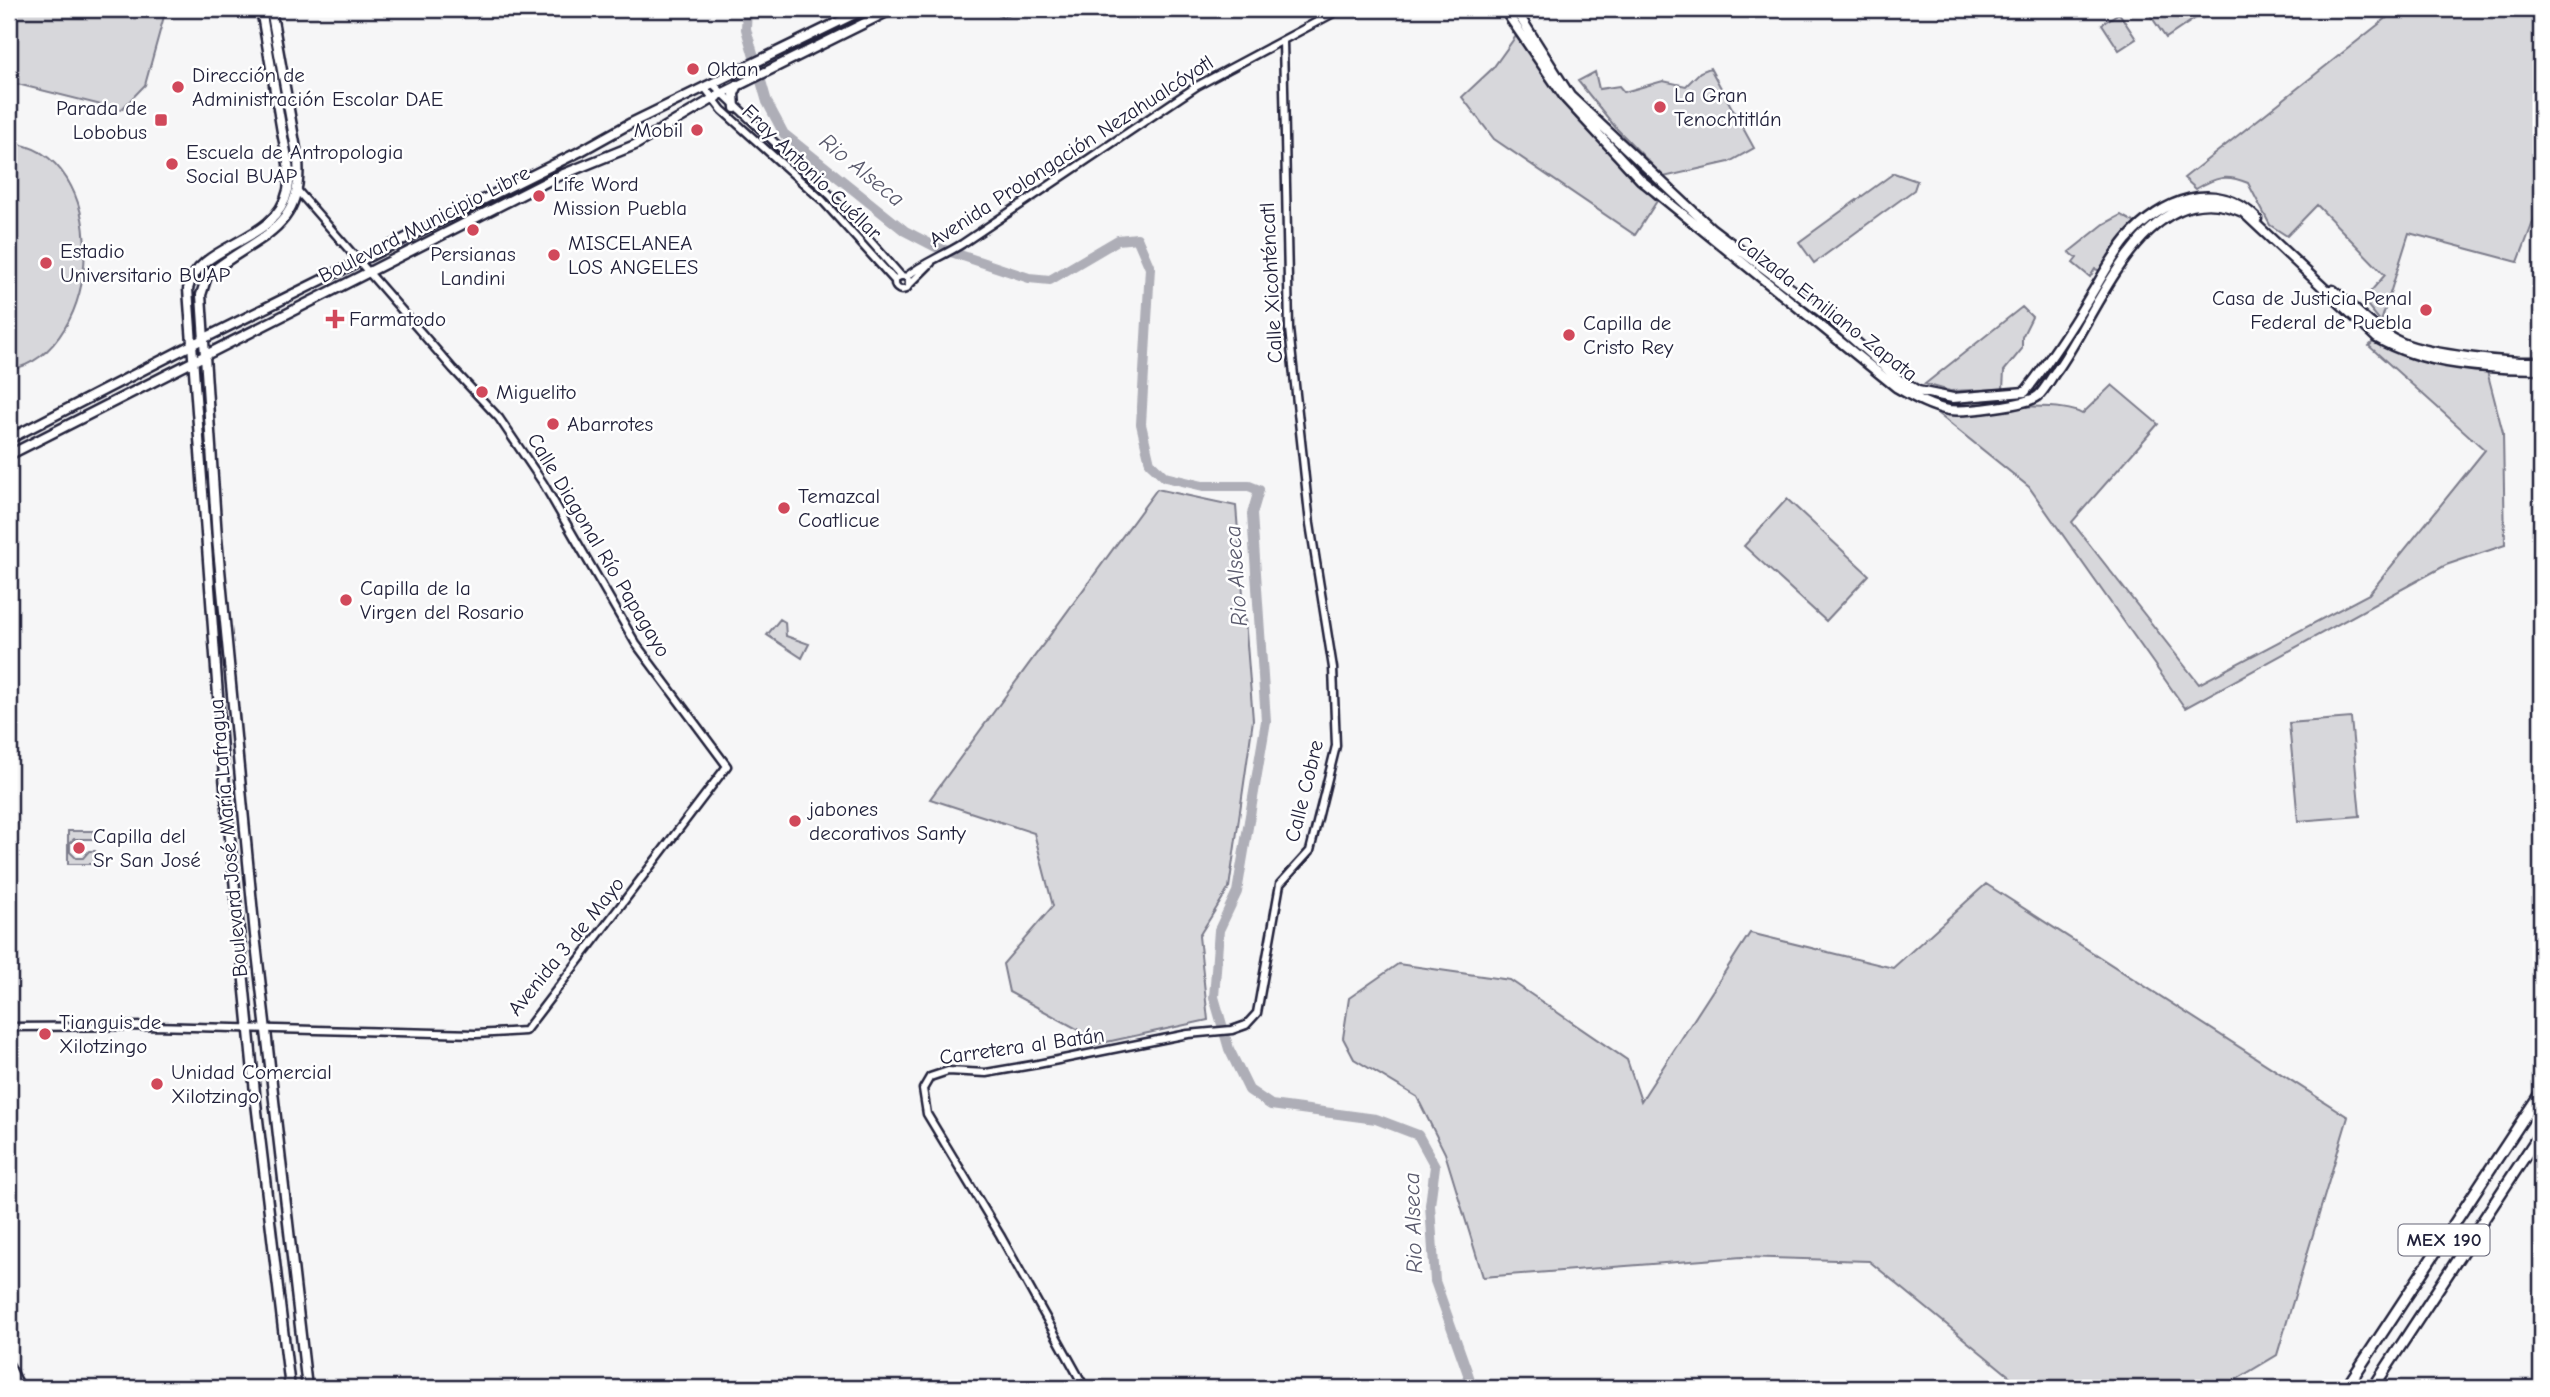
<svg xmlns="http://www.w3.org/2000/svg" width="2550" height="1397" font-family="'Comic Neue',sans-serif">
  <rect width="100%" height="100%" fill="#f6f6f7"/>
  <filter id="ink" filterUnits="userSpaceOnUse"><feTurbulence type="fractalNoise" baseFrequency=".0143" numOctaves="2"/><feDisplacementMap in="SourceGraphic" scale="14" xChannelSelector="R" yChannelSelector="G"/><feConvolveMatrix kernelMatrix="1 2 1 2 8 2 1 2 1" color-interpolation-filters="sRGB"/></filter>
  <g filter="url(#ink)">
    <path fill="#d7d7db" stroke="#7c7c8b" stroke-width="2" d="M9,9H166L145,85L121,110L9,82Z
      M2146,9H2209L2166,38Z
      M2398,9H2541V201L2518,262L2409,233L2381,322L2363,300L2385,275L2317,205L2287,236L2270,225L2248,183C2226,174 2216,177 2196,189L2184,178Z
      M2119,13L2136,39L2119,50L2102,24Z
      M1516,36L1576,118L1657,201L1635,235L1494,139L1462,97L1493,68Z
      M1710,68L1754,148L1729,162L1664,177L1616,128L1578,81L1595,72L1599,89L1619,86L1624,92L1663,81L1686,86L1700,72Z
      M9,143C114,150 106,353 9,370Z
      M1894,173L1917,181L1914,190L1814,263L1799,242Z
      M2121,215L2137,224L2104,268L2101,271L2095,269L2090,277L2073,263L2077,258L2069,252L2104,224Z
      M2022,307L2032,317L2022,337V349L2004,371L2003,389L1950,391L1925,384Z
      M2373,342L2412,357L2487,371L2503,433L2505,545L2446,565L2185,708L2029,487L1937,413C1970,411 2056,399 2082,414L2112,385L2158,424L2072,522L2199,684L2369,594L2485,450L2369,346Z
      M1157,489L1236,506L1253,720L1229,888L1199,936L1208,1020L1088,1046L1079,1030L1009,992L1003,964L1053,906L1034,833L930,799Z
      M1787,499L1869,575L1826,621L1744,546Z
      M780,619L785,622L786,636L809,644L802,658L767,635Z
      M2351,718L2360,816L2298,821L2289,723Z
      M68,831H94V839H74L70,843V852L76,858H83L89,851H95L99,864H68Z
      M1986,884L2348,1117L2277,1355L2222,1388H2024L1869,1261L1742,1257L1483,1277L1445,1153L1417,1097L1354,1059L1343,1038L1349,998L1398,964L1510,980L1627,1060L1641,1101L1750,933L1893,968Z"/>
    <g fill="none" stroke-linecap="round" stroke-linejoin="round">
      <path stroke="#aeaeb7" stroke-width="10" d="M747,9L746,29L767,102L784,134L905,231L936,247L1029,278L1050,280L1118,240L1137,238L1150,268L1141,424L1150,463L1165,477L1203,486H1249L1259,490L1252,514L1266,721L1237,892L1219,930L1214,997L1229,1049L1249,1090L1271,1105L1376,1119L1418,1135L1435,1166L1430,1205L1435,1281L1473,1388"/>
      <g stroke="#22223b" stroke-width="11">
        <path id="minor" d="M713,84L831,196L901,276
          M705,88L722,110L822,200L895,281
          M895 283a7 7 0 1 1 14 0a7 7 0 1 1-14 0Z
          M906,277C923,263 943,256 962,244L1197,86L1341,9
          M910,284L931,263
          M9,1027L152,1026L476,1034L525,1031L727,766L636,644L543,483L499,418L453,369L297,190
          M1085,1388L1000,1235L927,1114L923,1089L930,1077L948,1071L986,1073L1038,1064L1188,1034L1232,1030L1246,1025L1257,1013L1280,884L1310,851L1336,746L1333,668L1310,524L1289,329L1283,40"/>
      </g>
      <g stroke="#22223b" stroke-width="13">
        <path id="major" d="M261,9C268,48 274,87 281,126C284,146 292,171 288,190C276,245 198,242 188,289L224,777L256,1103L290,1388
          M271,9L298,160C304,234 251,237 207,276L201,295L217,538L255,935L307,1388
          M1504,9L1566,99L1641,180L1896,387C1912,396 1930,407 1949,410C1965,412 2026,405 2038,396C2045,390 2051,377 2057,370C2100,310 2146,169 2243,212L2377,338C2424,365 2488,369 2541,369
          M1515,9L1570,96L1711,228L1828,317L1898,379L1918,391L1953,398L2025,392C2049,362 2069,331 2089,298C2101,279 2112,257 2127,239C2161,200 2217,177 2257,219
          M1002,11L1008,9
          M735,108L734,94L738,85
          M2333,290C2354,308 2376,332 2402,343C2432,355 2508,363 2541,362
          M9,439L205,338L579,152L631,123L865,9
          M9,455L554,178L635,145L721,94L893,9
          M9,1366L20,1388"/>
      </g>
      <g stroke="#22223b" stroke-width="14">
        <path id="highway" d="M2346,1388L2541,1092
          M2373,1388L2541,1132"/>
      </g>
      <use href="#minor" stroke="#fff" stroke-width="6"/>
      <use href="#major" stroke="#fff" stroke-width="8"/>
      <use href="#highway" stroke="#fff" stroke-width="9"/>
    </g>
  </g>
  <g fill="#d1495b" stroke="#fff" stroke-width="2.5">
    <circle cx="693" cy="69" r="7"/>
    <circle cx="178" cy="87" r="7"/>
    <circle cx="1660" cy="107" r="7"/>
    <rect x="154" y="113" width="14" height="14" rx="3.5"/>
    <circle cx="697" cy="130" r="7"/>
    <circle cx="172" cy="164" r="7"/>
    <circle cx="539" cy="196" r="7"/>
    <circle cx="473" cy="230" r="7"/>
    <circle cx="554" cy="255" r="7"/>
    <circle cx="46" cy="263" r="7"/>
    <circle cx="2426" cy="310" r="7"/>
    <path d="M331.5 308.5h7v7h7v7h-7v7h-7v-7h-7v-7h7z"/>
    <circle cx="1569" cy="335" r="7"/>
    <circle cx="482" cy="392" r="7"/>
    <circle cx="553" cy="424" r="7"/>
    <circle cx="784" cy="508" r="7"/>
    <circle cx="346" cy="600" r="7"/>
    <circle cx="795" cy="821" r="7"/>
    <circle cx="79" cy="848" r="7"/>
    <circle cx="45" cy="1034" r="7"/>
    <circle cx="157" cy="1084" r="7"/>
  </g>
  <g text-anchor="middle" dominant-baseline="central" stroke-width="5" stroke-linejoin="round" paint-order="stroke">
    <rect fill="#fff" stroke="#646476" stroke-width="2" x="2398.5" y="1224.5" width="91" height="31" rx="5"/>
    <g font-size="19" font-weight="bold" fill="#22223b">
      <text x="2444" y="1240">MEX 190</text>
    </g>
    <g font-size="21" fill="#22223b" stroke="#fff" text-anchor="start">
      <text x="707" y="69">Oktan</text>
      <text x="192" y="75">Dirección de<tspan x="192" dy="24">Administración Escolar DAE</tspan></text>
      <text x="1674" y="95">La Gran<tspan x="1674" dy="24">Tenochtitlán</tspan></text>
      <text x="147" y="108" text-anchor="end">Parada de<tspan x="147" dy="24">Lobobus</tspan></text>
      <text x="683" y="130" text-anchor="end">Mobil</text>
      <text x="186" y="152">Escuela de Antropologia<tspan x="186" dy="24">Social BUAP</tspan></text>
      <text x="553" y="184">Life Word<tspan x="553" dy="24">Mission Puebla</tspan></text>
      <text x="568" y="243">MISCELANEA<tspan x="568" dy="24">LOS ANGELES</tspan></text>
      <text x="60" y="251">Estadio<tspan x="60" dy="24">Universitario BUAP</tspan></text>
      <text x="473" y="254" text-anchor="middle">Persianas<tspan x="473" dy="24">Landini</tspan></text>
      <text x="2412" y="298" text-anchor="end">Casa de Justicia Penal<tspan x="2412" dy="24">Federal de Puebla</tspan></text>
      <text x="349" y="319">Farmatodo</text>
      <text x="1583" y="323">Capilla de<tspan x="1583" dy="24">Cristo Rey</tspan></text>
      <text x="496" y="392">Miguelito</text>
      <text x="567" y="424">Abarrotes</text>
      <text x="798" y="496">Temazcal<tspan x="798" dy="24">Coatlicue</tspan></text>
      <text x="360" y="588">Capilla de la<tspan x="360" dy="24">Virgen del Rosario</tspan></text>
      <text x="809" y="809">jabones<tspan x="809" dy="24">decorativos Santy</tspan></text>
      <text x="93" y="836">Capilla del<tspan x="93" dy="24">Sr San José</tspan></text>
      <text x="59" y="1022">Tianguis de<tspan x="59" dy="24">Xilotzingo</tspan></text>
      <text x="171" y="1072">Unidad Comercial<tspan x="171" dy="24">Xilotzingo</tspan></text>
    </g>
    <g font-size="21" fill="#22223b" stroke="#fff">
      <text transform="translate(1071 151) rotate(-33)">Avenida Prolongación Nezahualcóyotl</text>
      <text transform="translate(812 172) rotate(44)">Fray Antonio Cuéllar</text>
      <text transform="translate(424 224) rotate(-27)">Boulevard Municipio Libre</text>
      <text transform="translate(1271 283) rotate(-93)">Calle Xicohténcatl</text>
      <text transform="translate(1827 308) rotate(38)">Calzada Emiliano Zapata</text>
      <text transform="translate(599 545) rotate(59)">Calle Diagonal Río Papagayo</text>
      <text transform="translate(1304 791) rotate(-76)">Calle Cobre</text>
      <text transform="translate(228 838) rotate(-95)">Boulevard José María Lafragua</text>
      <text transform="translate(566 946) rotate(-51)">Avenida 3 de Mayo</text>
      <text transform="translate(1022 1046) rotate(-8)">Carretera al Batán</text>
    </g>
    <g font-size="23" font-style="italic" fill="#5a5a6d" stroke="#fff">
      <text transform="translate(862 170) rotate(39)">Rio Alseca</text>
      <text transform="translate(1236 576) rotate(-94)">Rio Alseca</text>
      <text transform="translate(1413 1223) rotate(-92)">Rio Alseca</text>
    </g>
  </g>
  <rect width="2550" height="1397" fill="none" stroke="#fff" stroke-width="35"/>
  <rect x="18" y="18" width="2515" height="1362" fill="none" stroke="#22223b" stroke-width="2.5" filter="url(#ink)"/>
</svg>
